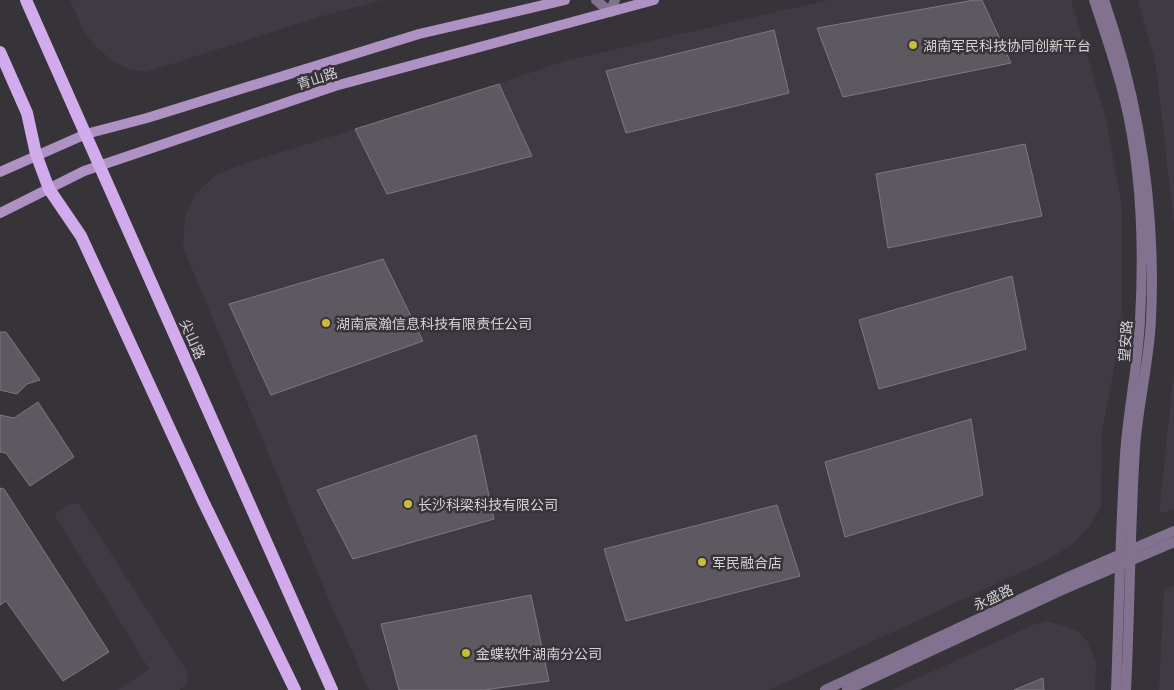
<svg xmlns="http://www.w3.org/2000/svg" width="1174" height="690" font-family="'Playfair Display','Noto Sans SC',serif">
  <rect width="100%" height="100%" fill="#363339"/>
  <path fill="#403a45" d="M70,0H382L323,16L146,72L131,70L114,62L97,48L84,32Z
    M828,0H1071L1106,119L1122,207V328L1102,430L1101,507L1090,526L1073,544L1049,559L769,690H369L325,591L183,247L185,216L196,193L217,174L252,161L459,97L565,61Z
    M1138,0H1174V225L1156,65Z
    M1174,370V509L1159,514Z
    M71,503L79,504L188,673L186,685L179,690H118L149,669L54,514Z
    M1174,585V690H1159L1164,589Z
    M1047,621L1068,627L1079,632L1087,641L1096,662L1095,690H892L1033,625Z"/>
  <path fill="#5d5960" stroke="#7d7981" d="M974,0H982L1011,63L843,97L817,28Z
    M774,30L789,93L626,133L606,71Z
    M499,84L532,156L387,194L355,129Z
    M1025,144L1042,216L888,248L876,174Z
    M383,259L423,341L271,395L229,304Z
    M1012,276L1026,349L879,389L859,320Z
    M0,332H6L40,380L27,384L17,394L0,390Z
    M38,402L74,457L30,486L6,453L0,452V415L14,418Z
    M971,419L983,495L845,537L825,462Z
    M476,435L494,519L353,559L317,490Z
    M0,488L4,489L109,652L63,681L6,601L0,605Z
    M777,505L800,576L626,621L604,549Z
    M531,595L549,681L484,690H399L381,624Z
    M1043,678L1044,690H1014Z"/>
  <g fill="none" stroke-linecap="round" stroke-linejoin="round">
    <path stroke="#837190" stroke-width="10" d="M596,0L610,12L615,0"/>
    <path stroke="#837190" stroke-width="10" d="M1094,0C1105,33 1117,67 1125,101C1142,172 1144,248 1140,320C1138,365 1128,410 1125,455C1120,533 1119,612 1116,690
      M1104,0C1140,103 1156,211 1151,320C1149,363 1138,405 1135,448C1130,528 1130,609 1126,690
      M825,690L1070,576L1174,531
      M847,690L1060,591L1174,542"/>
    <path stroke="#af92c4" stroke-width="10" d="M0,172L86,134L147,118L419,34L565,0
      M0,213L84,171L335,86L654,0"/>
    <path stroke="#d1abec" stroke-width="12" d="M26,0L332,690
      M0,52L27,113L36,154L49,189L81,236L203,501L295,690"/>
  </g>
  <g fill="#cdb938" stroke="#363339" stroke-width="2">
    <circle cx="913" cy="45" r="5"/>
    <circle cx="326" cy="323" r="5"/>
    <circle cx="408" cy="504" r="5"/>
    <circle cx="702" cy="562" r="5"/>
    <circle cx="466" cy="653" r="5"/>
  </g>
  <g text-anchor="middle" dominant-baseline="central" stroke-width="5" stroke-linejoin="round" paint-order="stroke">
    <g font-size="14" fill="#d4d1d5" stroke="#363339" text-anchor="start">
      <text x="923" y="45">湖南军民科技协同创新平台</text>
      <text x="336" y="323">湖南宸瀚信息科技有限责任公司</text>
      <text x="418" y="504">长沙科梁科技有限公司</text>
      <text x="712" y="562">军民融合店</text>
      <text x="476" y="653">金蝶软件湖南分公司</text>
    </g>
    <g font-size="14" fill="#d4d1d5" stroke="#363339">
      <text transform="translate(317 78) rotate(-18)">青山路</text>
      <text transform="translate(193 339) rotate(66)">尖山路</text>
      <text transform="translate(1125 341) rotate(-86)">望安路</text>
      <text transform="translate(993 597) rotate(-25)">永盛路</text>
    </g>
  </g>
</svg>
